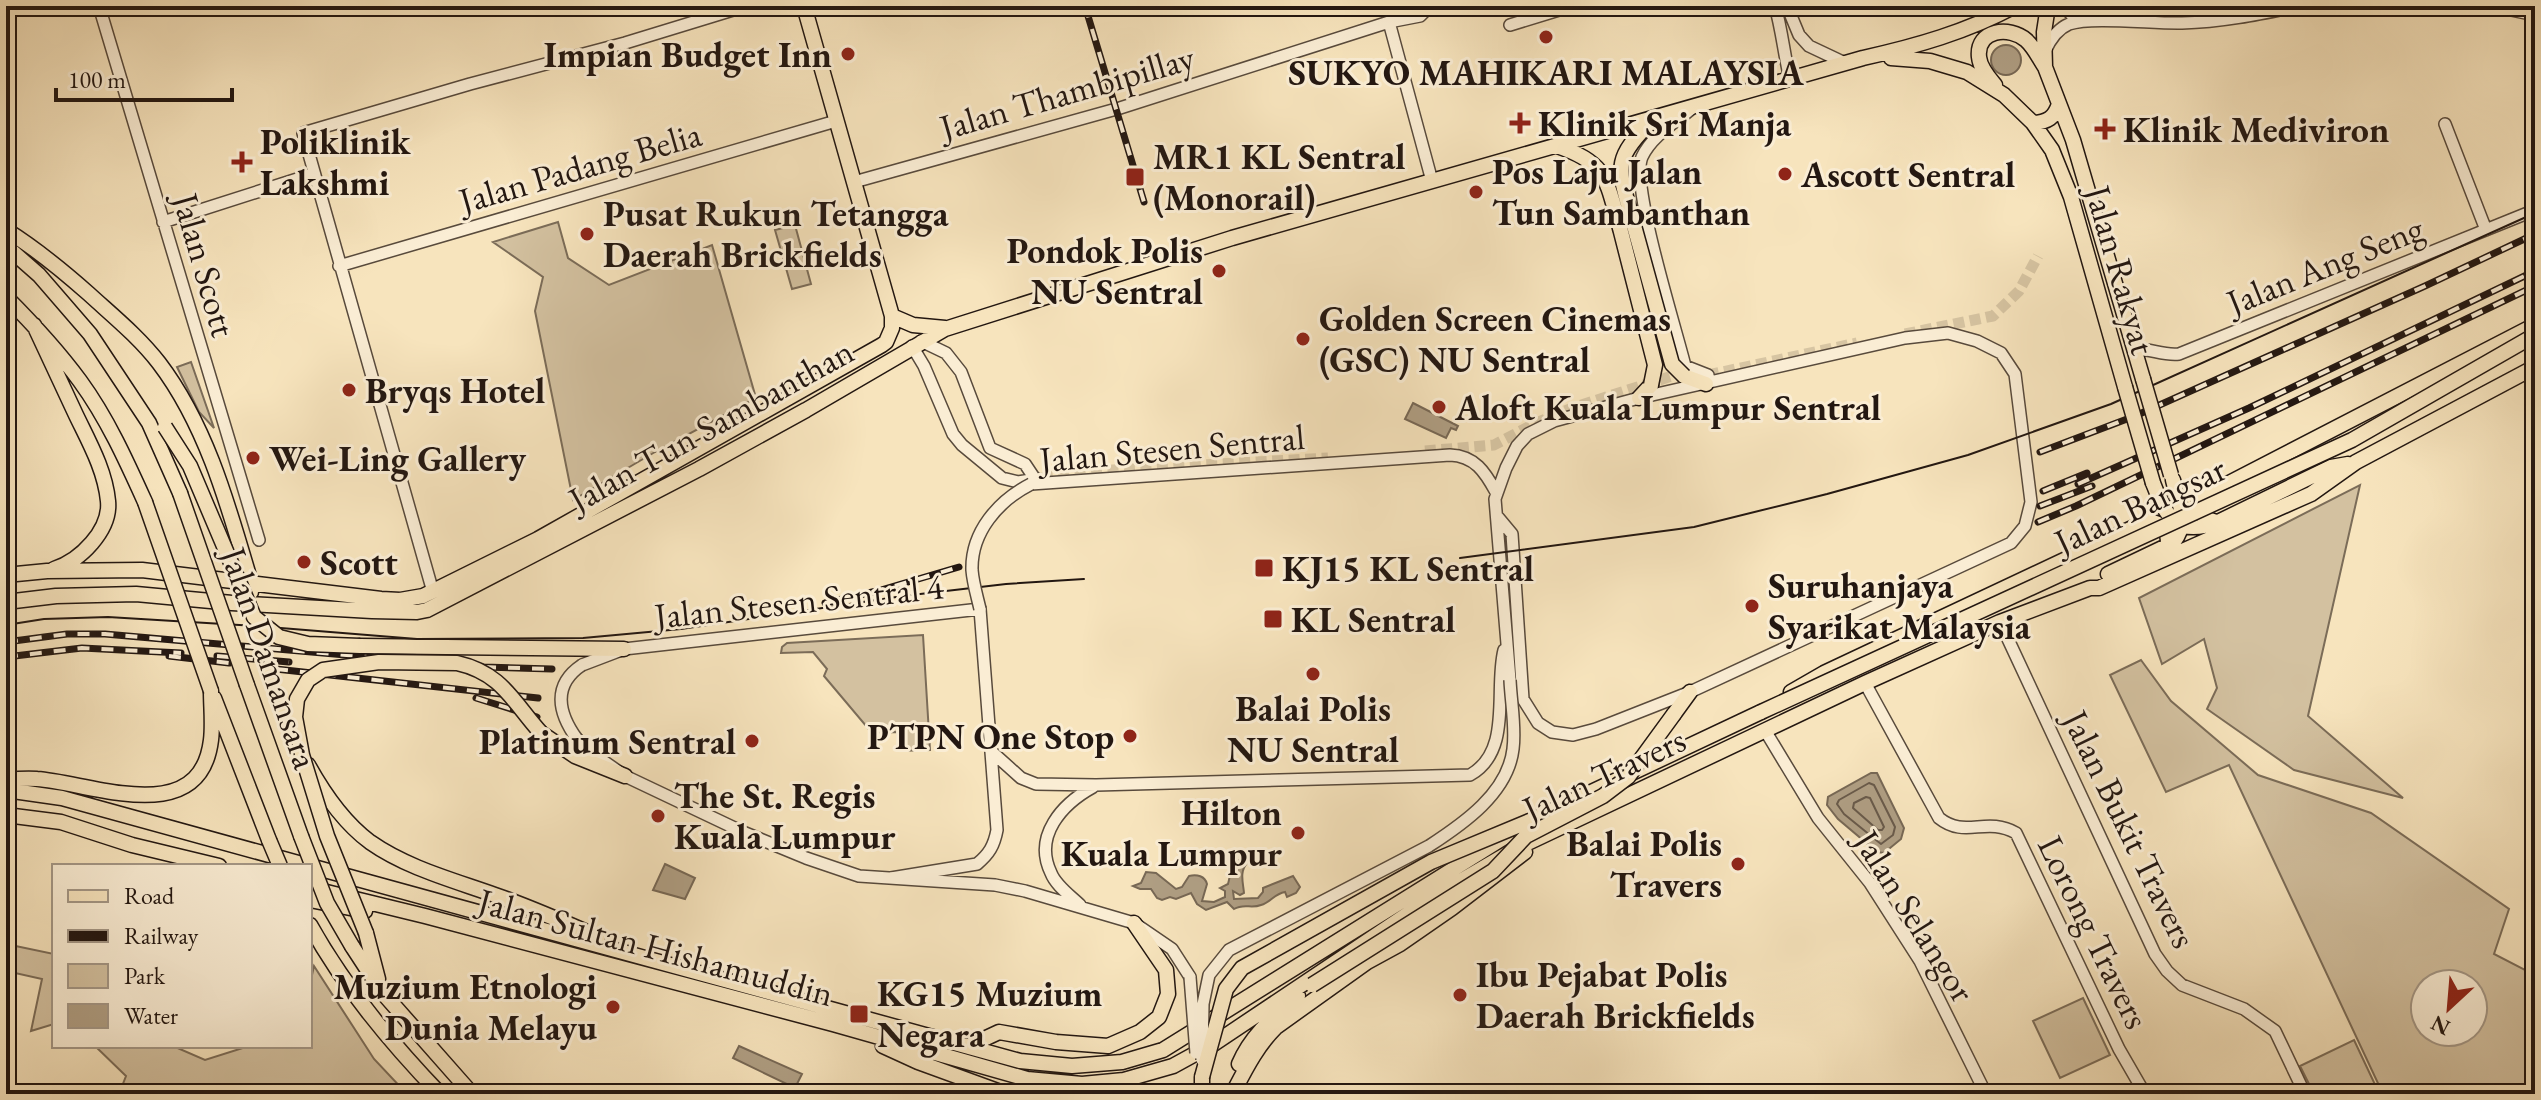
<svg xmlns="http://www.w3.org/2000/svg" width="2541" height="1100" font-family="'EB Garamond',serif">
  <rect width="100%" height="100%" fill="#f7e4bd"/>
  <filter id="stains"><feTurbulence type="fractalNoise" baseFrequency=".0025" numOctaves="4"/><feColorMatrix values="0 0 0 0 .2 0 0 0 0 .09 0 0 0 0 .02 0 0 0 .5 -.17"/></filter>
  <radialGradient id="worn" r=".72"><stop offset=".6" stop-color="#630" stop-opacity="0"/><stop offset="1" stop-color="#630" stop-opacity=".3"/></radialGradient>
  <path fill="#d3c1a0" stroke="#7b6c58" stroke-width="2" fill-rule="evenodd" d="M558,222L568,258L609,285L712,245L756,398L655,452L573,500L535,311L543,277L493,242Z
    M795,225L811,284L792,289L775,230Z
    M191,362L214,428L199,412L177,367Z
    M2360,485L2308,716L2403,798L2294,770L2207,709L2217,688L2204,639L2162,664L2139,598Z
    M923,635L930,750L898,751L897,732L872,733L824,676L827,669L813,652L781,653L782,647L787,643Z
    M2141,660L2171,701L2258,775L2371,813L2509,909L2494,954L2535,975V1094H2383L2229,765L2166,792L2110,675ZM2425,984H2473V1032H2425Z
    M6,944L54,954V1024L31,1031L42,979L6,971Z
    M314,966L374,1059L407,1094H119L126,1076L95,1046H173L205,1060L249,1046H310V984Z
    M2083,998L2110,1055L2060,1078L2033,1021Z
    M2354,1040L2379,1093L2314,1094L2300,1066Z"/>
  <path fill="#af9e83" stroke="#776855" stroke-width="2" d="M1991 60a15 15 0 1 1 30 0a15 15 0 1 1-30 0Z
    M1413,403L1458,426L1456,430L1451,428L1446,438L1405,419Z
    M1871,773H1877L1904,828L1901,839L1884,853L1877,852L1838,819L1827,805L1828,797Z
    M1245,857L1248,862C1239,871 1243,882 1244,893L1240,895L1233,891L1234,899L1258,898L1263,892V888L1293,876L1300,887L1296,893L1287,897L1285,892C1274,894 1271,902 1261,905C1251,909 1244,903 1234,909L1227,902L1206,910L1197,904L1191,893L1176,899L1170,897L1162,900L1157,898L1151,889H1140L1133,886L1141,883L1146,872L1156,873L1176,889L1182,887L1189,876C1197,874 1205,876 1207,884L1202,901L1214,902L1225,897V891L1220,888L1228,884C1232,870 1228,864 1245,857Z
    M665,864L695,878L685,899L653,890Z
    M739,1046L802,1074L795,1088L733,1058Z"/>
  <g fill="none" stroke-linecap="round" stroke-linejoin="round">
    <path stroke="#695a4a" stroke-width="2" d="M1869,783L1874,785L1895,827L1893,835L1881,844L1844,814L1837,804L1839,800Z
      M1866,797L1870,798L1884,827L1882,830H1878L1853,808L1854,803Z"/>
    <path stroke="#d7c5a3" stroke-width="11" stroke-dasharray="11 5.5" stroke-linecap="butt" d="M1905,334L1993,316L2019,291L2038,256
      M1708,375L1857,343
      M1425,451L1494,445L1536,423L1572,408L1675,375L1679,365
      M1042,478L1094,471L1328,458"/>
    <g stroke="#584a3c" stroke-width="14">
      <path id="minor" d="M99,6L259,540
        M1775,6C1782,30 1784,55 1790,79
        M1787,6L1799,35L1809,46L1845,63
        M2063,6L2073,16L2083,21
        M2492,6L2535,15
        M1389,22L1432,181
        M1510,25L1572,6
        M2045,51C2050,40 2057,29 2069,24C2092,16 2154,24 2182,23C2222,22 2260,14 2299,6
        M1690,110C1674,123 1651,137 1642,157C1630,184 1676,329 1685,366L1708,375
        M2445,124L2486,230
        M854,182L1120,108L1389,22L1420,16L1430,6
        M163,222L313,174
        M339,266L836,121
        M921,341L946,353L961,372L990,448L1025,464L1035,479
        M912,346L924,366L953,434L962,445L1002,478L1018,482L1037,479
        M2134,349C2150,348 2163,356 2179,354L2535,210
        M1031,484L1450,455C1475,456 1485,472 1496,492
        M1497,516L1512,534L1523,699L1538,723L1552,732L1573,735L1596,729L1690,692L2011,543L2025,526L2031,502L2015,374L2001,353L1977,341L1948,333L1905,338L1639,398L1554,421L1528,434L1517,446L1506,468L1495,499L1510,680
        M433,592L303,133L470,84L625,43L746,6
        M2000,622L2155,954L2167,971L2182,985L2244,1009L2275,1031L2305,1094
        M582,665L624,649L980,609L997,830C994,846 989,854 977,864L891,878
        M1865,683L1939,818C1965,839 1986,816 2016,833L2119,1049L2145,1094
        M1766,732L1818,818L1870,883L1920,961L1986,1094
        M577,739L596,756L625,776L743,832L806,858L859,876L995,885L1025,891L1134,923L1172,949L1190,977
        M991,751L1021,778L1036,784L1096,785L1470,775C1513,751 1494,689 1504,650
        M1080,905C1071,896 1056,886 1051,873C1033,836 1062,804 1093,787"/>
    </g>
    <g stroke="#231711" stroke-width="17">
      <path id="major" d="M2048,6L2044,32L2045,67L2073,140L2143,379
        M1891,58L1930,61L1967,72L2004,95L2033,123L2052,150L2071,197L2125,387
        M1995,85C1989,78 1980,68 1979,57C1976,29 2010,26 2026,40C2034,47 2039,58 2045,67
        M2033,123C2048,122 2054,118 2059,104
        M1557,146C1608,163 1606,180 1620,228
        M1633,222C1619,170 1610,161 1652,121
        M6,230C35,248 63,271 89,294C113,316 139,337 159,363C207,426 229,508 251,583V592
        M6,246L39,275L90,334L149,423L180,493
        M6,297C32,323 58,351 80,381C107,418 126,460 145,502
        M892,316L913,325L945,328
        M34,325C48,355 62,385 76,415C89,442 105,470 108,501C111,530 80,561 54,569
        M1684,376L1706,384
        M1639,398L1651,385
        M2153,483C2167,519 2177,537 2218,522L2331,467L2348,464
        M2218,522C2208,520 2198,516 2199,503L2204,496L2535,325
        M2108,574L2173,543C2190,521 2179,505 2173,480
        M6,575L47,571L142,570L381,599L400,600L423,596L538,539L882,345L886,342L892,328V316L804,6
        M6,602L56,596L136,594L232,603L372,611L417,612L427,610L699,469L806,410L945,329L1232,238L1863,58C1917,46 1966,32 2015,6
        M360,646L624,649
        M247,685L301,836
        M1791,692L1824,673L2147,521C2161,522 2171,532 2167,546
        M214,698L269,840
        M1674,714L1690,692
        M541,733L575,756L625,776
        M308,765C324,794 343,822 370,842C407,868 453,880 495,895C530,907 564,922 598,937
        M6,780C16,779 27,778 37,779C92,783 200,830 211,740C213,724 211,707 211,691
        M6,790L62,798L309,866
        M6,815L61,822L132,845L219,866
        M310,866L1020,1061L1072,1066L1122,1062L1163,1050L1532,820L1761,712
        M310,888L425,916L833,1024L1027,1079L1082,1084L1124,1080L1173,1066L1215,1043L1433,897L1517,848L1865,683L2000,622L2090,588H2099L2311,494L2356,462L2535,367
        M310,900L365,911
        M310,925C345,988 390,1042 440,1094
        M366,933L378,979
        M352,946L382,992L472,1094
        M883,1046L918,1062L1006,1094
        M969,1046L999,1032L1056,1042L1108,1046L1140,1032L1159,1017L1168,994L1166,970L1134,923
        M1239,1064C1252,1034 1274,1017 1298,996
        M1202,1077V1094
        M1234,1091C1246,1068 1257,1046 1276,1027L1367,962L1400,944L1452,908L1525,852"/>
    </g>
    <use href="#minor" stroke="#faedd4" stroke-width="11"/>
    <use href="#major" stroke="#f7e4bd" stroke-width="14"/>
    <path stroke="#231711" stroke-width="2" d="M1460,558L1694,527L1827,494L1968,455L2111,404L2535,213
      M6,625L44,619L108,617L256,626L417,639L583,638L681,629L903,596L1006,584L1084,579"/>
    <g stroke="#231711" stroke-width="7">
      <path id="rail" d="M1085,6L1144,202
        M2040,452L2135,416L2425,286L2535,234
        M2078,484L2249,408L2535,271
        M2043,491L2087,473
        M2040,506L2092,486
        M2038,522L2076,506L2535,286
        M825,603L881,590L959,567
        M6,642L67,634H105L483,667L552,669
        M169,656L229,663
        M217,656L289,662
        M6,657L82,648L181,653
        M276,669L538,698
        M476,698L537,717"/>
    </g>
    <use href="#rail" stroke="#faedd4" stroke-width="4" stroke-dasharray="12" stroke-linecap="butt"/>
    <g stroke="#584a3c" stroke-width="14" stroke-linecap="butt">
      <path id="minor-bridge" d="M980,609C977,596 973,583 972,570C971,532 998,501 1031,484
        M577,739C558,713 552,685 582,665
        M1190,977L1196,1053
        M1202,1060L1203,1004L1209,975L1229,950L1429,846C1463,824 1508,793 1513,749C1516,727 1511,703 1510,680"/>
    </g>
    <g stroke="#231711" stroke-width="17" stroke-linecap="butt">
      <path id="major-bridge" d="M1633,222L1672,364L1684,376
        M1620,228L1655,365L1651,385
        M2143,379L2171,475
        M2125,387L2153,483
        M165,427L190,466L254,617L279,637L308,644L360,646
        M180,493L247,685
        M145,502L211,691
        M1761,712L2352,440L2535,335
        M301,836L327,903L352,946
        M269,840L280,866
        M366,933L327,836L302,755L295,717L297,699L308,680L323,670L379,662L457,663C502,673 513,702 541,733
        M1312,985L1493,871L1526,836L1603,796L1628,777L1674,714
        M1202,1077L1226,989L1242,968L1431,862L1532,820"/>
    </g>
    <use href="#minor-bridge" stroke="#faedd4" stroke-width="11"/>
    <use href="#major-bridge" stroke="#f7e4bd" stroke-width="14"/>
  </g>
  <g fill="#8f2418" stroke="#faedd4" stroke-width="3">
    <circle cx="1546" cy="37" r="8"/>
    <circle cx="848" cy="54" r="8"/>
    <path d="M1516 111h8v8h8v8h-8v8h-8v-8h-8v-8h8z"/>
    <path d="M2101 117h8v8h8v8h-8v8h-8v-8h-8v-8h8z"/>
    <path d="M238 150h8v8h8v8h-8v8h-8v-8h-8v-8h8z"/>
    <circle cx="1785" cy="174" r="8"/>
    <rect x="1125" y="167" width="20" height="20" rx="4"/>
    <circle cx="1476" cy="192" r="8"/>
    <circle cx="587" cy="234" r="8"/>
    <circle cx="1219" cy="271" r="8"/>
    <circle cx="1303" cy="339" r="8"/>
    <circle cx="349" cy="390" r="8"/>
    <circle cx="1439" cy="407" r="8"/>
    <circle cx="253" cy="458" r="8"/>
    <circle cx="304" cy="562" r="8"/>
    <rect x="1254" y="558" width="20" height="20" rx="4"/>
    <circle cx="1752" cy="606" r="8"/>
    <rect x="1263" y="609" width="20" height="20" rx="4"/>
    <circle cx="1313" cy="674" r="8"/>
    <circle cx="1130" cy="736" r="8"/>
    <circle cx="752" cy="741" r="8"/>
    <circle cx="658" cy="816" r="8"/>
    <circle cx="1298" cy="833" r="8"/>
    <circle cx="1738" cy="864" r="8"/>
    <circle cx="1460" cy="995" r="8"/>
    <circle cx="613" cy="1007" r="8"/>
    <rect x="849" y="1004" width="20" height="20" rx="4"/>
  </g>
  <g text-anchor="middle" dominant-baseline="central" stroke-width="6" stroke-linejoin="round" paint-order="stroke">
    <g font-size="36" font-weight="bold" fill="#231711" stroke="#faedd4" text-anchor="start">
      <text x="832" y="54" text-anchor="end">Impian Budget Inn</text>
      <text x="1546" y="72" text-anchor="middle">SUKYO MAHIKARI MALAYSIA</text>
      <text x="1538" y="123">Klinik Sri Manja</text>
      <text x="2123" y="129">Klinik Mediviron</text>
      <text x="260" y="141">Poliklinik<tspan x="260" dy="41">Lakshmi</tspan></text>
      <text x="1153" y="156">MR1 KL Sentral<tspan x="1153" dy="41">(Monorail)</tspan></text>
      <text x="1492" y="171">Pos Laju Jalan<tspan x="1492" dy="41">Tun Sambanthan</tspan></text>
      <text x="1801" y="174">Ascott Sentral</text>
      <text x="603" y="213">Pusat Rukun Tetangga<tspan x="603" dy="41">Daerah Brickfields</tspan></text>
      <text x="1203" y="250" text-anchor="end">Pondok Polis<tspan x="1203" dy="41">NU Sentral</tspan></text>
      <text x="1319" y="318">Golden Screen Cinemas<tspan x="1319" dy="41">(GSC) NU Sentral</tspan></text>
      <text x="365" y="390">Bryqs Hotel</text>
      <text x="1455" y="407">Aloft Kuala Lumpur Sentral</text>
      <text x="269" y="458">Wei-Ling Gallery</text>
      <text x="320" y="562">Scott</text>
      <text x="1282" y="568">KJ15 KL Sentral</text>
      <text x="1768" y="585">Suruhanjaya<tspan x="1768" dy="41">Syarikat Malaysia</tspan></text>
      <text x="1291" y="619">KL Sentral</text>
      <text x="1313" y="708" text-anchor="middle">Balai Polis<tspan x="1313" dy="41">NU Sentral</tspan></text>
      <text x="1114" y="736" text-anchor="end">PTPN One Stop</text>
      <text x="736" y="741" text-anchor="end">Platinum Sentral</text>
      <text x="674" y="795">The St. Regis<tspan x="674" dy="41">Kuala Lumpur</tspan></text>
      <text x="1282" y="812" text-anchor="end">Hilton<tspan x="1282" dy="41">Kuala Lumpur</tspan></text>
      <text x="1722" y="843" text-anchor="end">Balai Polis<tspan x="1722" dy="41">Travers</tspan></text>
      <text x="1476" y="974">Ibu Pejabat Polis<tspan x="1476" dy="41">Daerah Brickfields</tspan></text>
      <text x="597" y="986" text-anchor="end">Muzium Etnologi<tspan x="597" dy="41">Dunia Melayu</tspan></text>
      <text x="877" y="993">KG15 Muzium<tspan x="877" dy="41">Negara</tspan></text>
    </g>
    <g font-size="36" fill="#231711" stroke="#faedd4">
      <text transform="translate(1067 92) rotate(-16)">Jalan Thambipillay</text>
      <text transform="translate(580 167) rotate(-16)">Jalan Padang Belia</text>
      <text transform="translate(205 265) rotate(74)">Jalan Scott</text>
      <text transform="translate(2325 265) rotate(-22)">Jalan Ang Seng</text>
      <text transform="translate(2121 270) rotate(74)">Jalan Rakyat</text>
      <text transform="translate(711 425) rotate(-29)">Jalan Tun Sambanthan</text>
      <text transform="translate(1172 448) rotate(-5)">Jalan Stesen Sentral</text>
      <text transform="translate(2140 505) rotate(-25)">Jalan Bangsar</text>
      <text transform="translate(799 601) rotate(-6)">Jalan Stesen Sentral 4</text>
      <text transform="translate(270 658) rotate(71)">Jalan Damansara</text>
      <text transform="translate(1604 774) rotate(-25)">Jalan Travers</text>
      <text transform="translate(2130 829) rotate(64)">Jalan Bukit Travers</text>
      <text transform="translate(1915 916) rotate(58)">Jalan Selangor</text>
      <text transform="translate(2094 932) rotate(64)">Lorong Travers</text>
      <text transform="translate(656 947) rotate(15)">Jalan Sultan Hishamuddin</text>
    </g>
  </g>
  <rect width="2541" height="1100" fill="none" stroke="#f7e4bd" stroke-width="32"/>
  <rect x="8" y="8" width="2525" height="1084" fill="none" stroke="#231711" stroke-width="4"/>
  <rect x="16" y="16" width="2509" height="1068" fill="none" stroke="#231711" stroke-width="2"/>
  <rect x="52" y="864" width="260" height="184" fill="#faedd4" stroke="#a49786" stroke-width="2"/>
  <rect x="68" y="890" width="40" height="12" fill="#f7e4bd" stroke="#a49786" stroke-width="2"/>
  <text x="124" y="904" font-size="24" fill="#231711">Road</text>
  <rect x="68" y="930" width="40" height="12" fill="#231711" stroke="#a49786" stroke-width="2"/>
  <text x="124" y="944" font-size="24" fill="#231711">Railway</text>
  <rect x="68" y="964" width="40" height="24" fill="#d3c1a0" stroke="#a49786" stroke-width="2"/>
  <text x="124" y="984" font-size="24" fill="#231711">Park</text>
  <rect x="68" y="1004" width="40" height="24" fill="#af9e83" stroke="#a49786" stroke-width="2"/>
  <text x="124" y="1024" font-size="24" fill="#231711">Water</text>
  <g transform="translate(2449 1008) rotate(206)"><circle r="38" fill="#faedd4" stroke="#a49786" stroke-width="2"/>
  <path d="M0-6L14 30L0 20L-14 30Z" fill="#8f2418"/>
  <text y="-12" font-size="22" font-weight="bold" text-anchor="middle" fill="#231711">N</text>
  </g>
  <path d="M56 88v12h176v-12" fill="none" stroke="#231711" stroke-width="4"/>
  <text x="68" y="88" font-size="24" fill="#231711" stroke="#faedd4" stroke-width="6" paint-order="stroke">100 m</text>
  <rect width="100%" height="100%" filter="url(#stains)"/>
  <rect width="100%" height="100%" fill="url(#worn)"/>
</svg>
